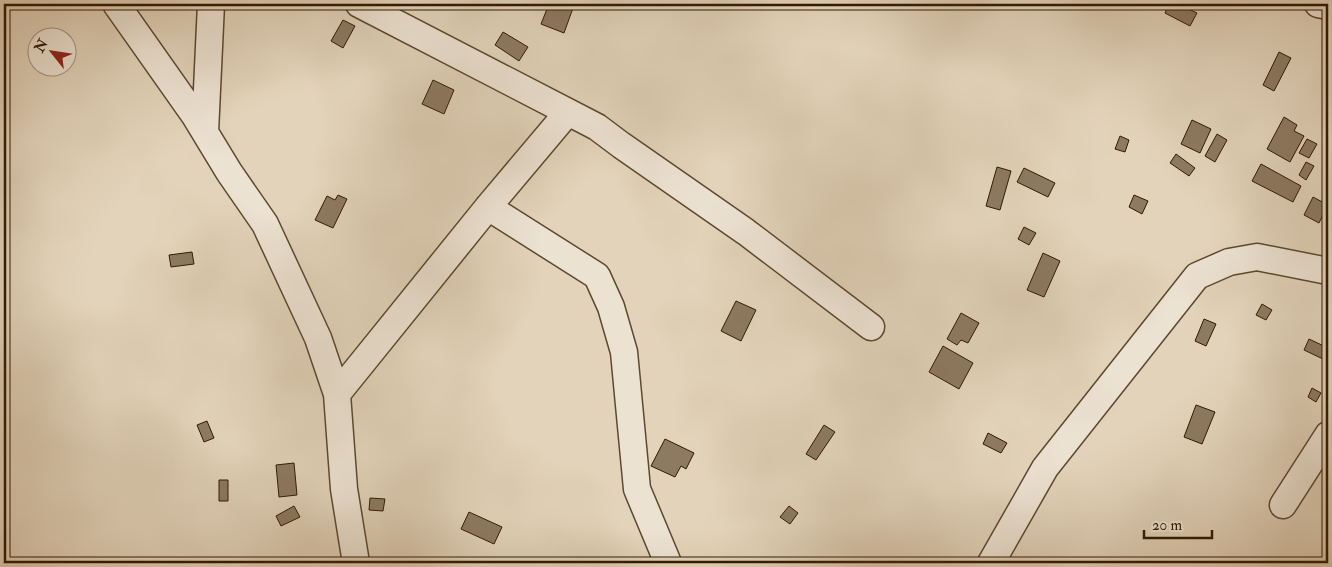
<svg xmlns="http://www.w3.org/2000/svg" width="1332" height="567" font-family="'IM FELL Double Pica',serif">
  <rect width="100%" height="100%" fill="#e2d3ba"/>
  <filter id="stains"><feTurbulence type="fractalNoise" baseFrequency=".004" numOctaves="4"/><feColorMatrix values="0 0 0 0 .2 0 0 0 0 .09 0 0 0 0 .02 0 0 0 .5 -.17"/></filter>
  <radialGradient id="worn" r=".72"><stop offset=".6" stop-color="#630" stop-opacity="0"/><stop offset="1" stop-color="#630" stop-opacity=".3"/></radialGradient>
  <path fill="#8d7a61" stroke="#301a00" d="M549,4H562L573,8L564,33L541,24Z
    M1169,4H1178L1197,13L1190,26L1165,13Z
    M343,20L355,26L343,48L331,41Z
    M503,32L528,47L519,61L495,45Z
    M1279,52L1291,58L1274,91L1263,85Z
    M433,80L454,90L444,114L422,104Z
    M1284,117L1297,125L1294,131L1304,136L1290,162L1267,149Z
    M1192,120L1211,129L1200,153L1181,144Z
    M1217,134L1227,140L1215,162L1205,156Z
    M1120,136L1129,140L1125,152L1115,149Z
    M1307,139L1317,144L1309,158L1299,153Z
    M1176,154L1195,168L1189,176L1170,163Z
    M1306,162L1314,166L1306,180L1299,175Z
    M1261,164L1301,186L1293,202L1252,181Z
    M997,167L1011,171L1000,210L986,206Z
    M1024,168L1055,183L1048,197L1017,182Z
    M338,195L347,199L333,228L315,220L327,196L335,200Z
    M1134,195L1148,201L1142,214L1129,207Z
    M1313,197L1328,205L1319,223L1304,215Z
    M1024,227L1036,233L1029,245L1018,239Z
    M192,252L194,264L171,267L169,255Z
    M1043,253L1060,261L1044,297L1027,290Z
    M736,301L756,310L741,341L721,331Z
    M1262,304L1272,310L1266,320L1256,315Z
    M961,313L979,323L968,343L961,340L957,345L947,339Z
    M1204,319L1216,324L1206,346L1195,341Z
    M1309,339L1328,348L1323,359L1304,350Z
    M943,346L973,363L959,389L929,372Z
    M1312,388L1321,393L1316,402L1308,397Z
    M1196,405L1215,412L1202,444L1184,437Z
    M207,421L214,438L204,442L197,425Z
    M824,425L835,432L816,460L806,454Z
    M988,433L1007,443L1001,453L983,444Z
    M665,439L694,453L686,469L681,466L675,477L651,466Z
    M294,463L297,495L279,497L276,465Z
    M219,480H228V501H219Z
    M370,498L385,499L383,511L369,510Z
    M294,506L300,517L281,526L276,516Z
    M789,506L798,513L790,524L780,517Z
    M469,512L502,527L494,544L461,529Z"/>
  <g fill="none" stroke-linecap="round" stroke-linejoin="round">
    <g stroke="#5c482e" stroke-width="29">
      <path id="street" d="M116,4L195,116L229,172L265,224L318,338L337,394L344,489L356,563
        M359,4L597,127L621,145L746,232L871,327
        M1318,4L1328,6
        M205,132L211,4
        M488,207L597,276L611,307L624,352L637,489L668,563
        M337,394L488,207L568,112
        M1283,505L1328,435
        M991,563L1045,468L1197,276L1229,262L1257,257L1328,271"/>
    </g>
    <use href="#street" stroke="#ece2d2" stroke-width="26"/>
  </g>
  <rect width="1332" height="567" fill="none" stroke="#e2d3ba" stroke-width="20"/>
  <rect x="5" y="5" width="1322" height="557" fill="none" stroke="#301a00" stroke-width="2.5"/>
  <rect x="10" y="10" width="1312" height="547" fill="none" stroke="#301a00"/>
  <g transform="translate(52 52) rotate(300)"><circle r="24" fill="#ece2d2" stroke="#a1927e"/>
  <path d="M0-4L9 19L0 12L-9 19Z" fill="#8f2418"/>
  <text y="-8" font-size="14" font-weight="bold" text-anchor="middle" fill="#301a00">N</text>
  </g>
  <path d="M1144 530v8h68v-8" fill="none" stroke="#301a00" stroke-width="2.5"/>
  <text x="1152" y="530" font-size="15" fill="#301a00" stroke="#ece2d2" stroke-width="4" paint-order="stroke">20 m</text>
  <rect width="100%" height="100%" filter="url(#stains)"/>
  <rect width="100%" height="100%" fill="url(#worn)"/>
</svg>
